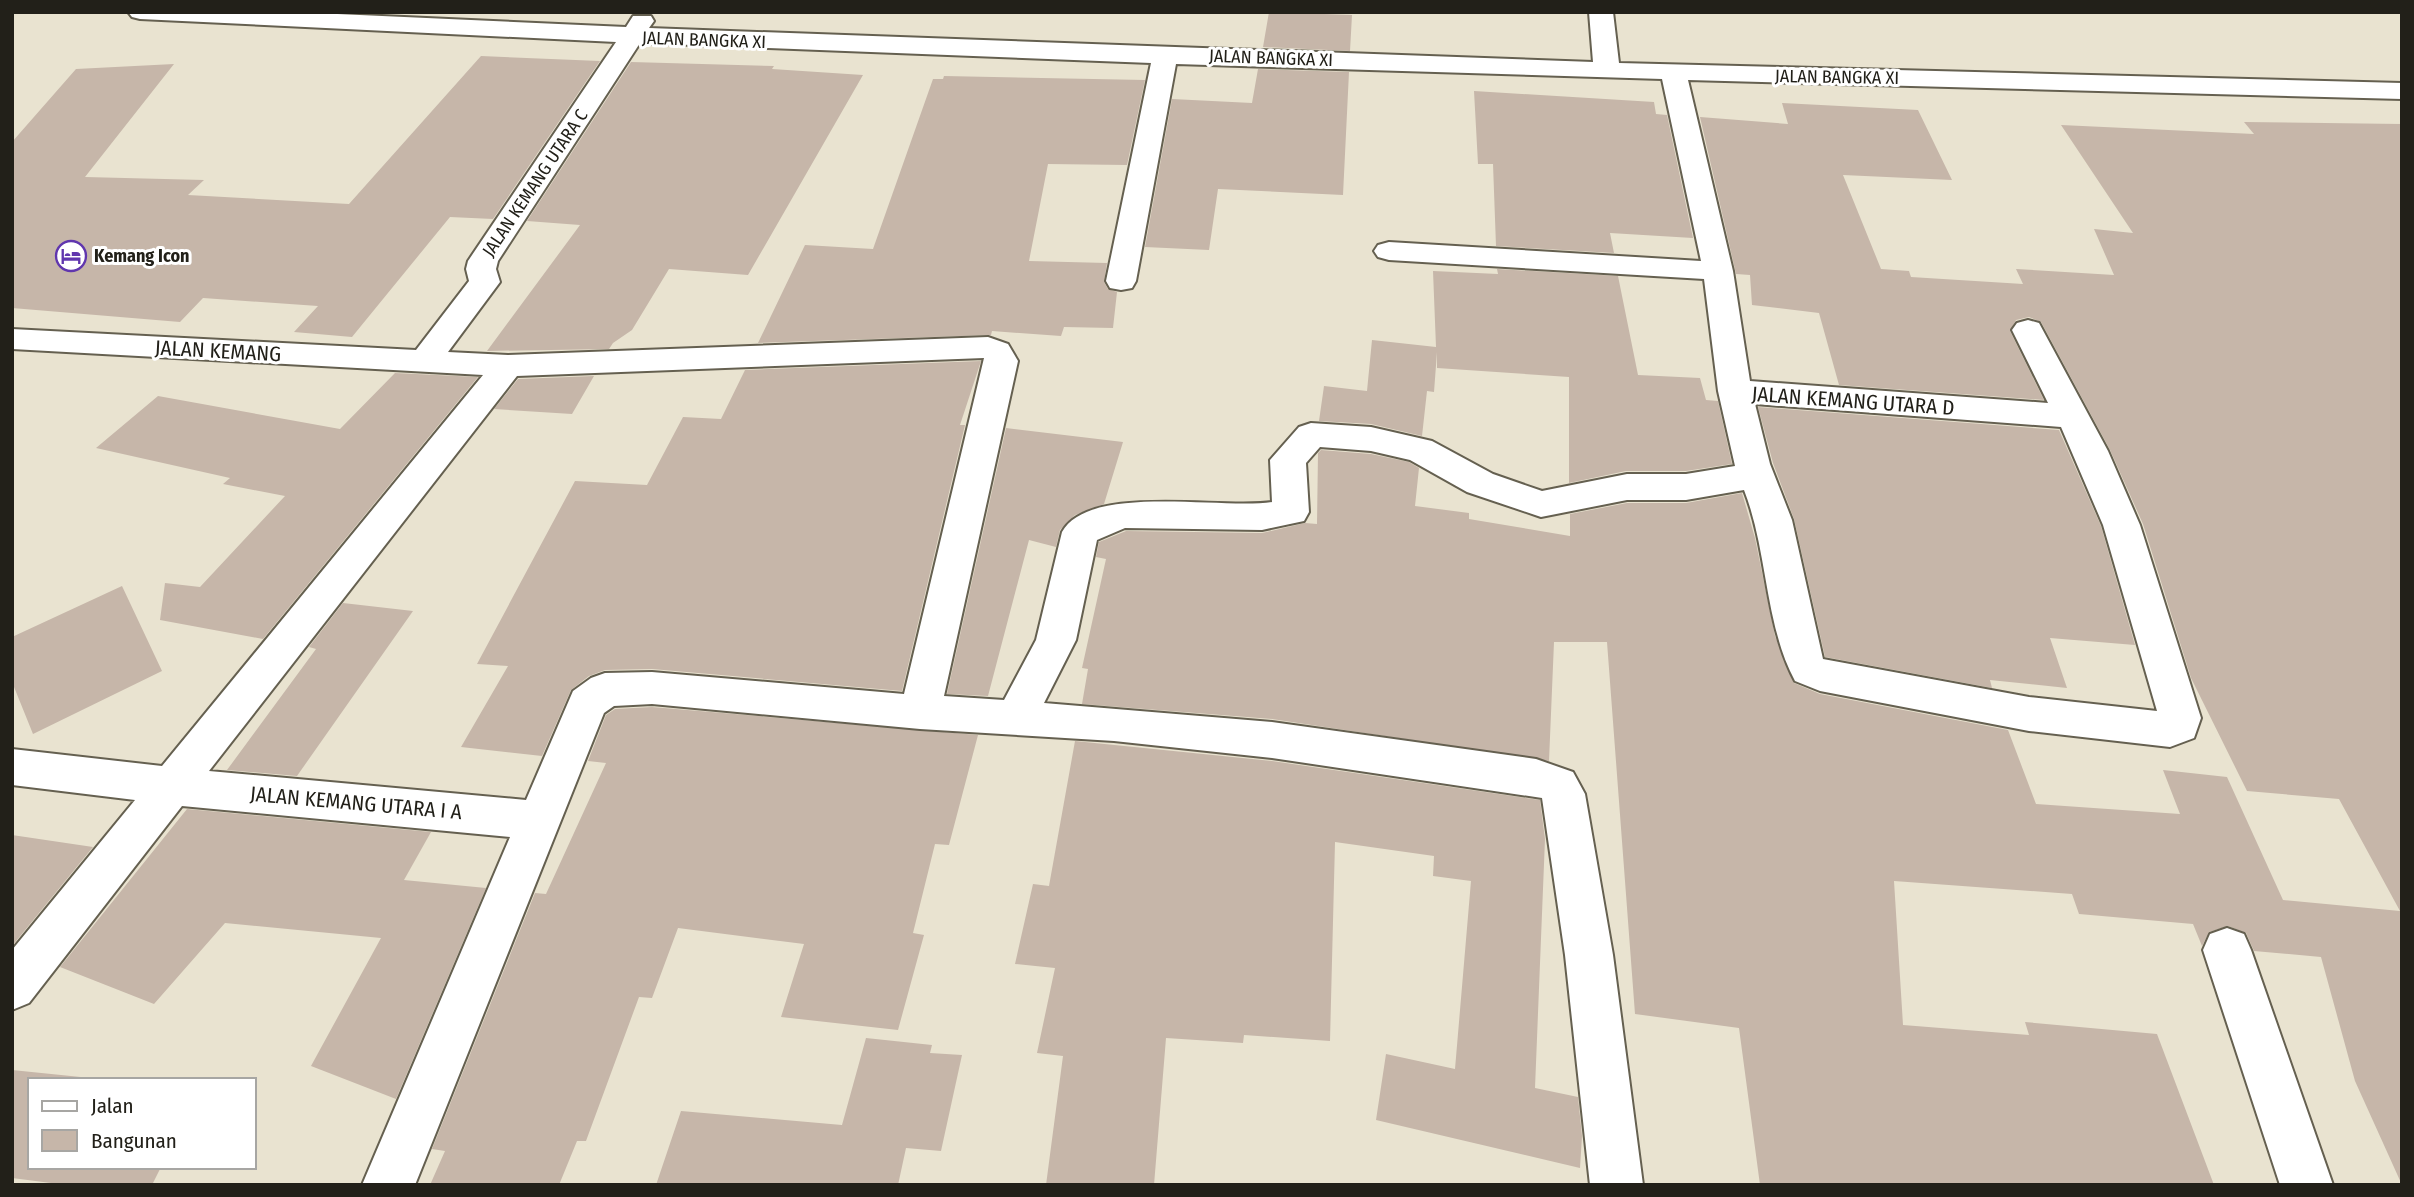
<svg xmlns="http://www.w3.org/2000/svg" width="2414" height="1197" font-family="'Fira Sans Condensed',sans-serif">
  <rect width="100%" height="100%" fill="#e9e3d0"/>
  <path fill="#c6b6a9" d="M1269,12L1352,15L1350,51L1263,47Z
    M481,56L600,61L493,219L450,217L352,337L294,332L318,306L203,298L180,322L12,308V142L76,69L174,64L85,177L204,180L188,195L349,204Z
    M631,62L774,66L772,69L863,75L748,275L669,269L632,330L613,343L609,349L487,351L580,225L527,221Z
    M1258,69L1349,72L1343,195L1218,189L1209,250L1145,247L1172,99L1252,103Z
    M944,76L1145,80L1127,165L1048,164L1029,261L1107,263L1104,282L1108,289L1117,292L1113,328L1064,327L1061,336L992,331L991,335L758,343L805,245L873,249L933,79H943Z
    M1474,91L1654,102L1656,114L1667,115L1693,238L1610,233L1614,253L1496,246L1493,164H1478Z
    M1782,103L1918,110L1952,180L1843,175L1881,269L1909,271L1911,277L2023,284L2016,269L2114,275L2094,229L2133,233L2061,125L2254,134L2244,122L2402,124V1185L2355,1081L2321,957L2254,951L2246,933L2228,926L2209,932L2202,946L2193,924L2079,914L2072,894L1894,881L1903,1025L2029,1035L2025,1022L2157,1034L2214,1185H1760L1739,1028L1635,1014L1607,642H1554L1549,761L1272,719L1082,704L1088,669L1082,668L1106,559L1096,557L1099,542L1126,531L1262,533L1305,523L1317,524L1318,453L1321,450L1371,454L1409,462L1419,468L1415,506L1469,513V519L1570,536V514L1627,503H1686L1742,493L1755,538L1775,636L1794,683L1820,694L2008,730L2036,804L2180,814L2163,770L2227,777L2283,900L2400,911L2339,799L2247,791L2191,678L2143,524L2110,450L2041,322L2029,317L2016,320L2010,331L2044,400L1839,385L1819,313L1752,305L1750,275L1736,274L1700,117L1788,124Z
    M1497,269L1618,276L1638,375L1700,378L1706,400L1718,401L1732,464L1686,471H1626L1569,483V377L1437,368V352L1434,392L1427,391L1422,436L1371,424L1319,421L1324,386L1367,391L1372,340L1436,347L1433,271L1498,274Z
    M981,361L960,425H965L902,691L652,669L605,670L589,676L571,690L542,756L461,747L508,666L477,664L575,481L647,485L683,417L721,419L745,370Z
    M395,373L478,377L263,639L160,620L165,583L200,587L285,496L223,484L230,478L96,448L158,396L340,429Z
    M594,376L572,414L494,409L518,379Z
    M1758,407L2059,430L2101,526L2135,645L2050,638L2067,688L1990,680L1992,688L1825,657L1794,519L1773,463Z
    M1006,428L1123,442L1104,504L1075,515L1060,530L1056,547L1029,540L988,696L947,694Z
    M122,586L162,671L33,734L12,682V637Z
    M343,603L413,611L297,776L227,770L316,649L309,647Z
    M652,707L978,735L949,845L935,844L913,933L924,935L898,1030L781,1017L804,944L678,928L652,998L639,997L586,1141H577L559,1185H430L445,1151L432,1149L535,893L546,894L606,763L588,761L606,715L615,709Z
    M1075,741L1272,761L1540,800L1545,839L1535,1088L1578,1097L1582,1136L1580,1168L1376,1120L1386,1054L1455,1069L1471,881L1433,876L1434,856L1335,842L1330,1041L1244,1035L1243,1043L1166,1038L1154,1185H1046L1063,1056L1037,1053L1055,968L1015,964L1033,884L1049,886Z
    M187,809L431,832L404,880L486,888L396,1099L311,1066L381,938L225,923L154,1004L60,967Z
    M12,835L93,847L12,946Z
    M866,1038L932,1045L930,1053L962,1055L941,1151L906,1148L898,1185H656L681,1111L842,1125Z
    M12,1070L110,1080H30V1167H161L152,1185L51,1183L12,1178Z"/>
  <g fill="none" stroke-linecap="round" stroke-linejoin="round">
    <g stroke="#656050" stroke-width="4">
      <path id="minor" d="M128,12H293L626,27L633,16H651L654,21L649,28L1593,62L1589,12H1613L1619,63L2402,83V99L1688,80L1733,271L1750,381L2048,403L2012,330L2017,323L2028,320L2039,323L2108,451L2140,525L2201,718L2194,738L2170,747L2029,731L1820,691L1795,681C1764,623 1768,551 1744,490L1686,500H1627L1541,517L1467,492L1410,460L1371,451L1320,447L1306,463L1309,512L1304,521L1262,530L1125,528L1097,540L1076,640L1044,703L1272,722L1536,759L1573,772L1585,794L1613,955L1643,1185H1590L1565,955L1542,798L1272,758L1114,741L920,729L652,704L614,706L604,713L415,1185H362L510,837L182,806L29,1003L12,1010V950L135,800L12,785V749L162,766L483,375L12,349V329L416,350L469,281L466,269L468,261L616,42L140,19L132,17ZM640,43L1151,63L1106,281L1110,288L1121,290L1132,288L1136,281L1176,64L1662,79L1701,261L1389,242L1378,245L1374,251L1378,257L1389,260L1704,279L1718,391L1735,466L1686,474H1627L1542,491L1493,474L1432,441L1371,427L1311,423L1299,427L1270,460L1272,502C1223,510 1089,483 1062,532L1036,640L1004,700L944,696L1018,361L1008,344L988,337L508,355L448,352L500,282L496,269L498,261ZM984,358L904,694L652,672L605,673L591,678L573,691L526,800L209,771L517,376ZM1755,404L2061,427L2103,525L2157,711L2029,697L1823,659L1792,520L1770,464Z
        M2227,928L2244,934L2251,950L2333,1185H2280L2203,950L2210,934Z"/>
    </g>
    <use href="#minor" fill="#fff" fill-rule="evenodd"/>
  </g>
  <defs>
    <g id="hotel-ring" transform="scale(1.575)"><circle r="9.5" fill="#fff" stroke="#6036ae" stroke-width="1.5"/><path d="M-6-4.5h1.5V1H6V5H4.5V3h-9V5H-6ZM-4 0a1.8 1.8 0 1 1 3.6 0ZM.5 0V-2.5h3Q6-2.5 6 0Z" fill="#6036ae"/></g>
  </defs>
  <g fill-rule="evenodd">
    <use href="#hotel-ring" x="71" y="256"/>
  </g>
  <g text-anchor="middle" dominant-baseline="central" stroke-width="6" stroke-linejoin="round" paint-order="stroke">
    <g font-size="18" fill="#222019" stroke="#fff">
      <text transform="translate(704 40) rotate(2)">JALAN BANGKA XI</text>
      <text transform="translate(1271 58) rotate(2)">JALAN BANGKA XI</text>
      <text transform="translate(1837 77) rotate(1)">JALAN BANGKA XI</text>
      <text transform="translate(535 183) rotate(-56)">JALAN KEMANG UTARA C</text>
    </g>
    <g font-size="18" font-weight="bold" fill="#222019" stroke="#fff" text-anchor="start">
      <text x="94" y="256">Kemang Icon</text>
    </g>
    <g font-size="21" fill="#222019" stroke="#fff">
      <text transform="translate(218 351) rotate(3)">JALAN KEMANG</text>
      <text transform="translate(1853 401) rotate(4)">JALAN KEMANG UTARA D</text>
      <text transform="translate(356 803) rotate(5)">JALAN KEMANG UTARA I A</text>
    </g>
  </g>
  <rect width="2414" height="1197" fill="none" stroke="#222019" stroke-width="28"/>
  <rect x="28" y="1078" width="228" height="91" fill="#ffffff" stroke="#a7a6a3" stroke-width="2"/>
  <rect x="42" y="1101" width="35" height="10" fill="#ffffff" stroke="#a7a6a3" stroke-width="2"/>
  <text x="91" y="1113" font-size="21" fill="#222019">Jalan</text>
  <rect x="42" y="1130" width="35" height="21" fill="#c6b6a9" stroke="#a7a6a3" stroke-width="2"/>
  <text x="91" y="1148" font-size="21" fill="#222019">Bangunan</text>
</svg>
